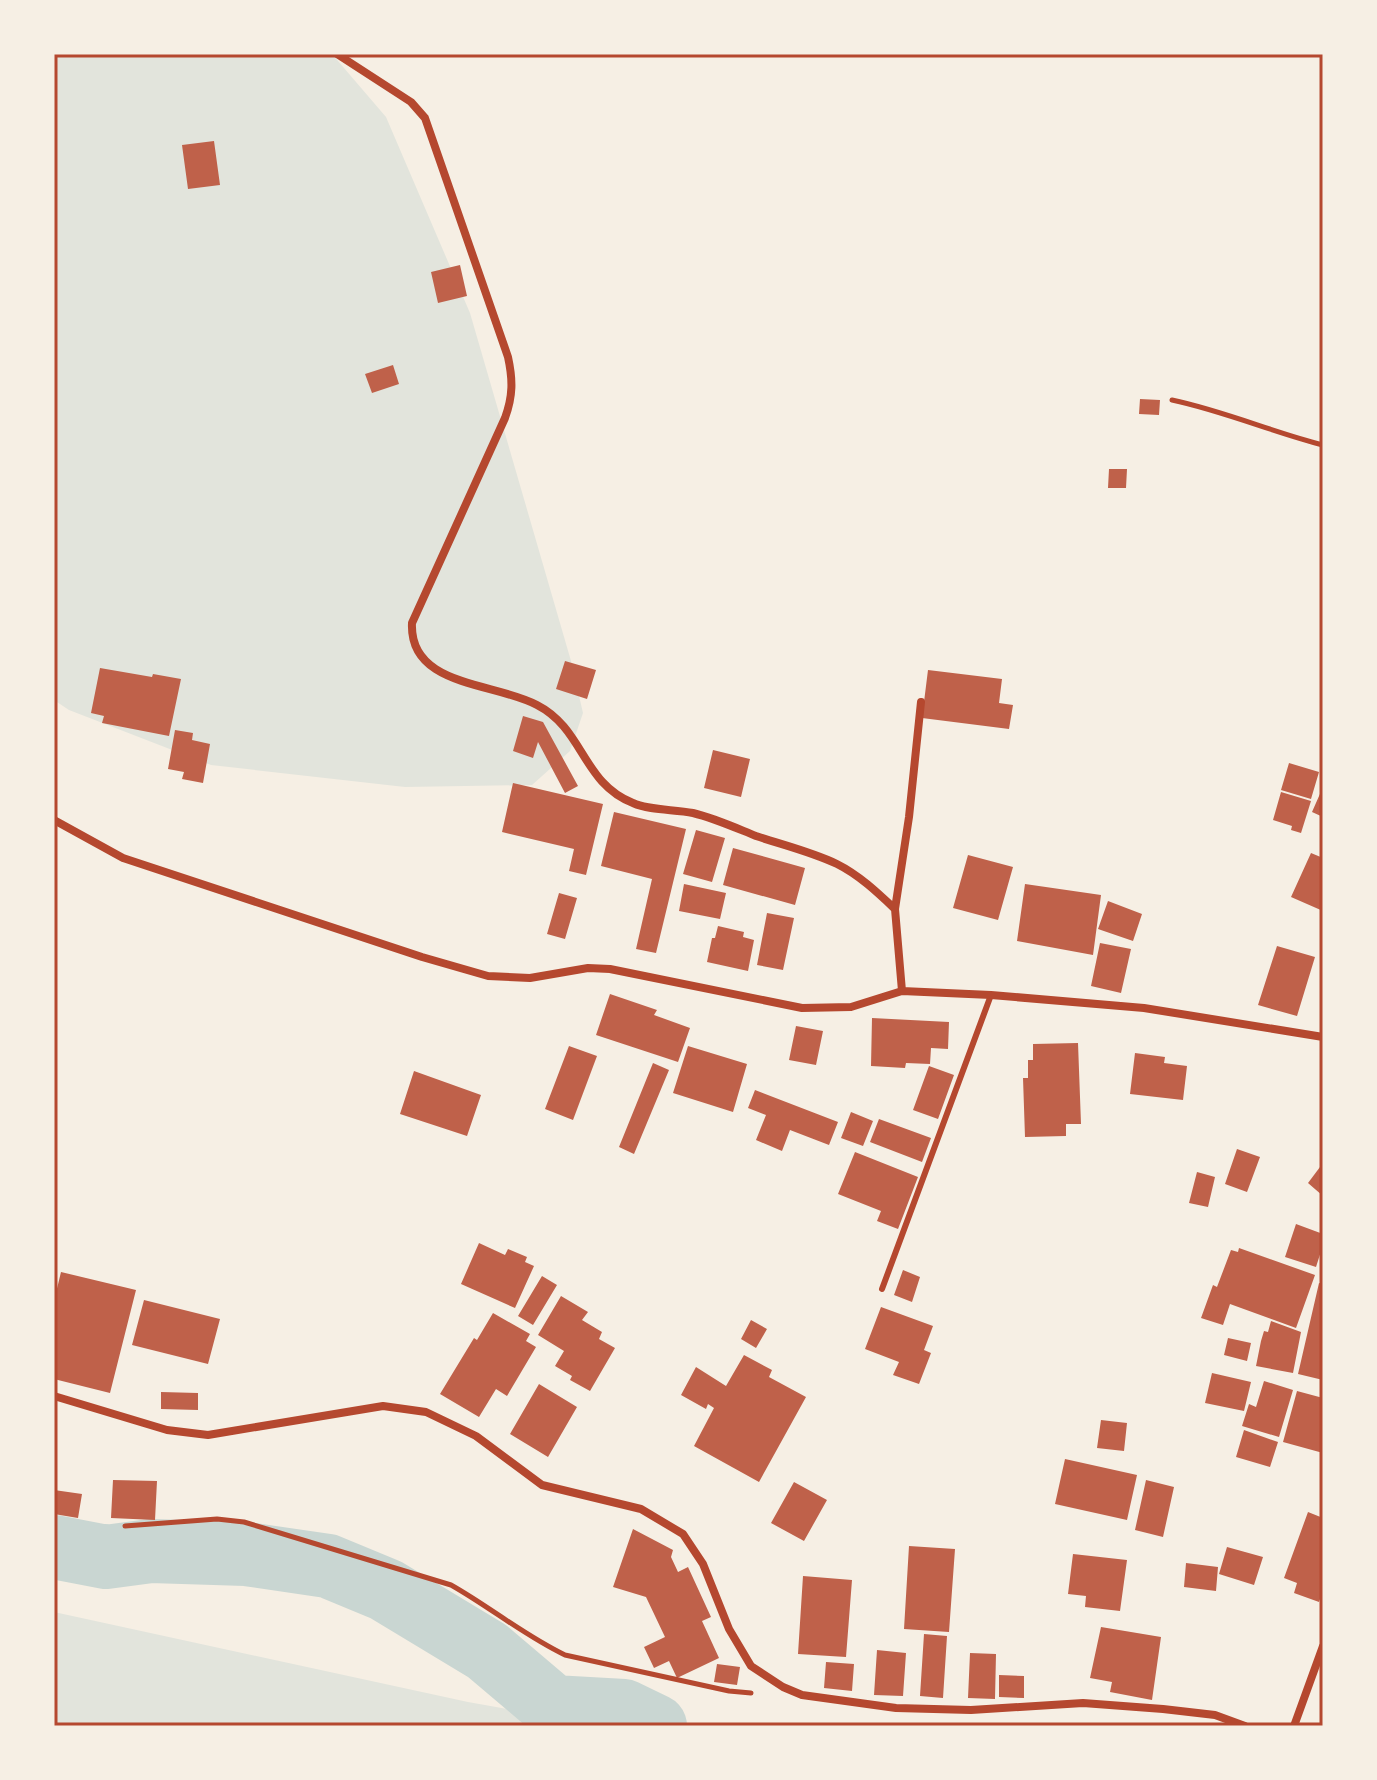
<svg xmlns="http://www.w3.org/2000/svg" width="1377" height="1780" font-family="'Source Serif 4',serif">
  <rect width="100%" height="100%" fill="#f6efe4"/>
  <path fill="#e2e4dc" d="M54,54H332L386,117L470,313L571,661L583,713L570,751L532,785L405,787L211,765L69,710L54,700Z
    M54,1612L468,1702L601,1726H54Z"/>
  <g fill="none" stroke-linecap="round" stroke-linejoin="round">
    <path stroke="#c9d6d2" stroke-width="64" d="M54,1547L106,1557L151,1551L246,1554L328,1566L386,1590L487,1651L553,1707L624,1711L655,1726"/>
  </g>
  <path fill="#bf614a" d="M214,141L220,185L188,189L182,145Z
    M460,265L467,296L438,303L431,272Z
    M393,365L399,384L372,393L365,374Z
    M1140,399L1160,400L1159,415L1139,414Z
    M1109,469H1127L1126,488H1108Z
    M565,661L596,670L587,699L556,689Z
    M100,668L152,677L153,674L181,679L169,736L102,723L104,716L91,713Z
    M928,670L1002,679L999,703L1013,705L1009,729L922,718Z
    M523,716L543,722L578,786L565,793L538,742L533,758L513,751Z
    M175,730L193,733L192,740L210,744L203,783L182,779L184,772L168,769Z
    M713,750L750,759L741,797L704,788Z
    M1289,763L1319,772L1311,799L1281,790Z
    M513,783L603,804L586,875L569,871L574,849L502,832Z
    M1323,787V817L1312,812Z
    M1281,792L1311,801L1301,833L1291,830L1292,826L1273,820Z
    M614,812L686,829L656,953L636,949L652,879L601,866Z
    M696,830L725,838L712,882L683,874Z
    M733,848L805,868L795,905L723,885Z
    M1311,853L1323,858V911L1291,897Z
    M968,855L1013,867L998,920L953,908Z
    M684,884L726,893L720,919L679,911Z
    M1025,884L1101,895L1093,955L1017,941Z
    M559,893L577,898L565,939L547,934Z
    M1108,901L1142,914L1133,941L1098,929Z
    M767,913L794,918L783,970L757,965Z
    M718,926L744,932L743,937L754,940L748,971L707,962L712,938H715Z
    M1100,943L1131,949L1121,993L1091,986Z
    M1277,946L1315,957L1297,1016L1258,1005Z
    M610,994L657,1010L654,1015L690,1028L678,1062L596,1035Z
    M872,1018L949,1022L948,1049L931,1048L930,1064L906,1063L905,1068L871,1066Z
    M796,1026L823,1031L816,1065L789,1060Z
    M1078,1043L1081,1124H1066V1136L1025,1137L1023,1078H1028V1060H1033V1044Z
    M569,1046L597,1056L573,1120L545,1109Z
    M688,1046L747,1064L733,1112L673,1093Z
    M1135,1053L1165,1057L1164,1063L1187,1066L1183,1100L1130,1094Z
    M653,1063L669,1070L634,1154L619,1147Z
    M929,1066L954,1075L938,1119L913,1110Z
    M414,1071L481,1095L467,1136L400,1114Z
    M755,1090L838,1122L829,1145L790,1130L782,1151L756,1140L766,1115L748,1108Z
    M851,1112L873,1121L863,1146L841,1138Z
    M879,1119L931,1138L922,1162L870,1142Z
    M1237,1149L1260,1157L1247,1192L1225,1184Z
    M855,1152L918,1177L898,1229L877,1221L881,1211L838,1194Z
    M1323,1163V1196L1308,1183Z
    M1197,1172L1215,1177L1208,1207L1189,1203Z
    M1296,1224L1323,1234V1245L1316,1267L1285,1257Z
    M479,1243L505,1255L508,1249L527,1257L525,1262L534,1266L515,1308L461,1284Z
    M1239,1248L1315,1275L1296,1328L1230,1304L1223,1325L1201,1318L1213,1285L1217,1287L1231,1250L1238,1252Z
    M903,1270L920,1277L912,1302L894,1295Z
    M61,1272L136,1290L110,1393L54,1379V1301Z
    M542,1276L557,1285L533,1325L518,1316Z
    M1319,1283L1323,1284V1380L1298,1374Z
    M561,1296L588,1312L582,1320L602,1332L599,1339L615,1348L590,1391L570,1380L572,1376L555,1366L564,1351L538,1335Z
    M144,1300L220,1319L208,1364L132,1345Z
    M881,1307L933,1326L924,1350L931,1353L919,1384L893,1375L899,1362L865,1349Z
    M493,1313L530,1334L526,1341L536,1347L507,1396L496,1389L479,1417L440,1394L474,1338L477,1340Z
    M751,1320L767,1329L756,1348L741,1339Z
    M1271,1321L1301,1332L1293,1373L1256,1366L1261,1341L1264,1331L1268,1332Z
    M1228,1338L1251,1343L1247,1361L1224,1355Z
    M744,1355L772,1370L769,1377L806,1397L759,1482L694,1446L714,1408L708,1404L706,1409L681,1395L696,1367L726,1386Z
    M1212,1373L1251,1382L1244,1411L1205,1403Z
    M1264,1381L1293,1390L1279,1437L1242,1426L1249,1404L1256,1407Z
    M539,1384L577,1407L548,1457L510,1434Z
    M1297,1391L1323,1398V1453L1283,1442Z
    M161,1392L198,1393V1410L161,1409Z
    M1101,1420L1127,1423L1124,1451L1097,1448Z
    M1244,1430L1278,1442L1270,1467L1236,1457Z
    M1065,1459L1137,1475L1127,1520L1055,1504Z
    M113,1480L157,1481L155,1520L111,1518Z
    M1146,1480L1174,1487L1163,1537L1135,1530Z
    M794,1482L827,1500L804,1541L771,1523Z
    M54,1490L82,1494L78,1518L54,1514Z
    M1308,1512L1323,1518V1590L1319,1602L1294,1593L1297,1583L1284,1578Z
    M633,1529L673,1550L671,1557L678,1572L688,1567L711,1617L702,1621L719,1658L677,1678L669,1661L654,1668L644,1647L665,1637L646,1597L613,1587Z
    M909,1546L955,1549L949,1632L904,1629Z
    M1227,1547L1263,1557L1254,1585L1219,1574Z
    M1073,1554L1127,1560L1120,1611L1085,1607L1086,1596L1068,1594Z
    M1186,1563L1218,1567L1216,1591L1184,1587Z
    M803,1576L852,1580L846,1657L798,1654Z
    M1101,1627L1161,1637L1152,1700L1110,1692L1112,1682L1090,1678Z
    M924,1634L947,1636L943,1698L920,1696Z
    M877,1650L906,1653L903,1696L874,1695Z
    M970,1653L996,1654L995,1699L968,1698Z
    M826,1662L854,1664L852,1691L824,1688Z
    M717,1664L740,1667L737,1685L714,1682Z
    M999,1675L1024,1676V1698L999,1697Z"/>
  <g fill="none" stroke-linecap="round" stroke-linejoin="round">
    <path stroke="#b5482f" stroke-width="5" d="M1172,400C1224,411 1272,432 1323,445
      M125,1526L217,1519L244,1522L451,1585C490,1607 525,1636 565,1655L729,1691L751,1693"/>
    <path stroke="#b5482f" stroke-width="6" d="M882,1289L991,995"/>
    <path stroke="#b5482f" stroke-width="8" d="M337,54L411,102L425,118L508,357C513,380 513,396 505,418L412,623C409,687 494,682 537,705C584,729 582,783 633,803C651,811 674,809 693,813C714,818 736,828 756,836C783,845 812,852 837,864C859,875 877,892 895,909L902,991
      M54,820L123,858L422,957L488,976L530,978L588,968L610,969L802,1008L851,1007L902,991L991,995L1144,1008L1323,1037
      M895,909L909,817L921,702
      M54,1396L167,1430L208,1435L383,1406L426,1412L476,1436L542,1485L641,1509L683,1534L703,1564L729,1629L751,1666L783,1687L802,1695L896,1708L971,1710L1083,1703L1163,1709L1215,1715L1245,1726
      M1294,1726L1323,1646"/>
  </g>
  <rect width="1377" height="1780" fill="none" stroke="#f6efe4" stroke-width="112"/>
  <rect x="56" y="56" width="1265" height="1668" fill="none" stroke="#b5482f" stroke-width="3"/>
</svg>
